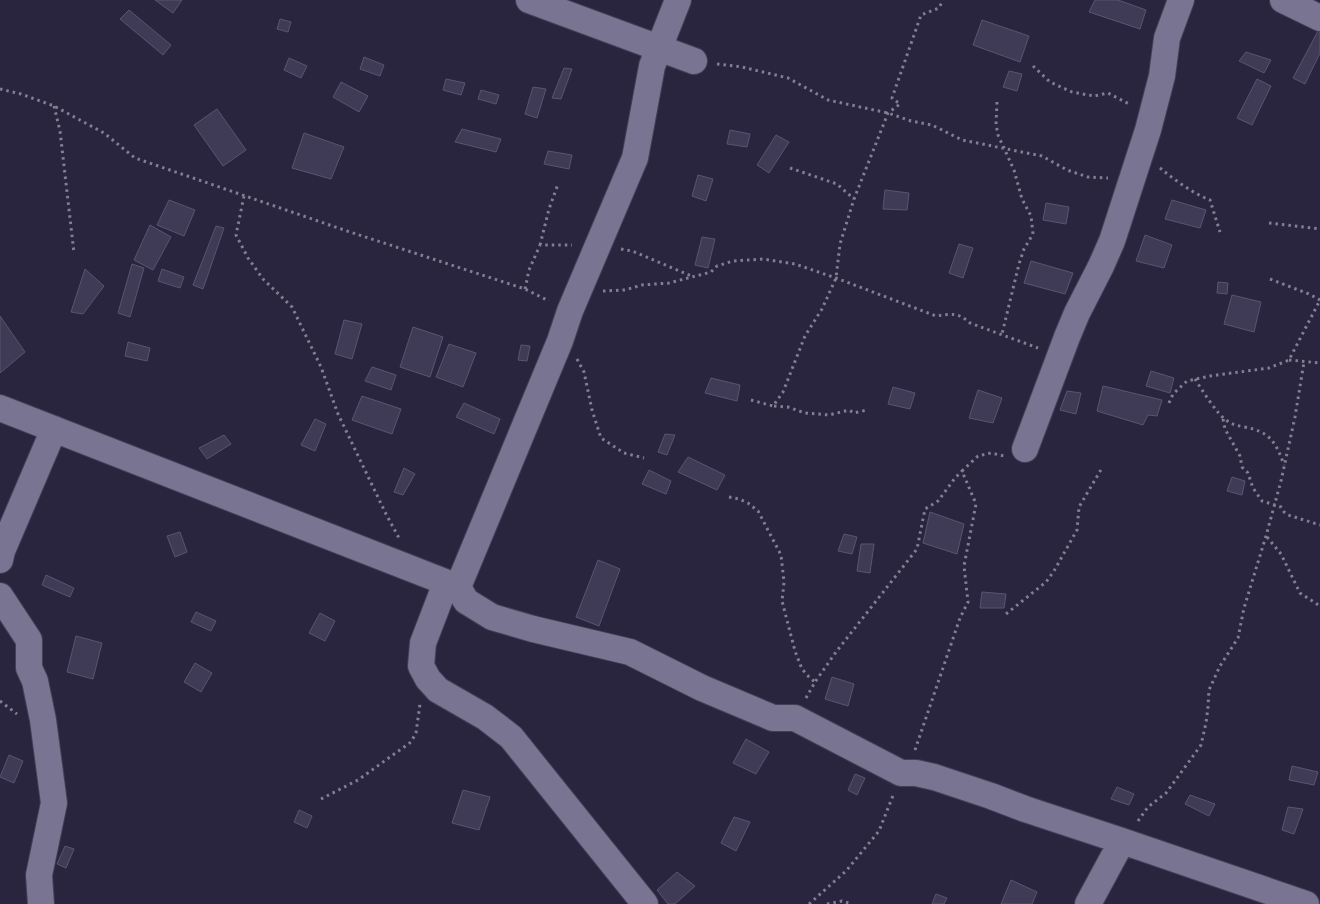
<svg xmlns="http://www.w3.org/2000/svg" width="1320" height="904" font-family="Poppins,sans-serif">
  <rect width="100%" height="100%" fill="#2a253f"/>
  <path fill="#3f3a56" stroke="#595471" d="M155,0H182L173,13Z
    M1095,0H1118L1146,10L1140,29L1089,12Z
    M129,10L171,45L163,55L120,19Z
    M280,19L291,22L288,32L277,29Z
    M982,20L1029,36L1020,62L973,45Z
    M1318,31L1320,32V53L1305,84L1293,78Z
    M1246,52L1271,60L1264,73L1239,61Z
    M364,57L384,65L380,76L360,69Z
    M289,58L307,66L301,78L284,70Z
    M564,68L572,69L561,99L552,98Z
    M1009,71L1022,74L1017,91L1003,87Z
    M446,79L465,83L461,95L443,90Z
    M1257,79L1271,86L1252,125L1237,118Z
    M341,82L368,96L359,112L333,97Z
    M533,87L546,89L537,118L525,114Z
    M481,90L499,95L496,104L478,99Z
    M217,109L246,150L223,166L194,125Z
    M462,129L501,139L496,152L455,142Z
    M730,130L750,134L747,147L727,144Z
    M304,133L344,147L331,179L292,168Z
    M776,135L789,142L769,173L757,165Z
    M548,151L572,155L569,169L544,164Z
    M698,175L713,179L706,201L692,196Z
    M885,190L909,193L907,210L883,209Z
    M169,200L195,210L184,236L157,225Z
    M1172,200L1206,210L1200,228L1165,219Z
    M1046,203L1069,207L1066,224L1043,220Z
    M150,225L171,237L153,270L134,260Z
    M216,226L224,228L203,289L193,285Z
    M1145,235L1172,245L1164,268L1136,261Z
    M702,237L715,239L708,268L695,265Z
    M959,244L973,248L963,278L949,273Z
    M1031,261L1073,273L1065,294L1024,283Z
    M132,264L144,268L130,317L118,313Z
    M85,269L104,286L83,314L71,312Z
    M162,269L184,277L180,288L158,281Z
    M1218,282L1228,283L1227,294L1217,293Z
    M1232,295L1261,302L1254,332L1224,324Z
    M0,316L25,352L0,373Z
    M344,320L362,324L352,359L335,354Z
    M413,327L443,337L430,377L400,367Z
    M128,342L150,348L147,361L125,356Z
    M449,344L476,353L463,387L436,377Z
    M521,345L530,346L527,361L518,360Z
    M372,367L396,375L391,390L365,381Z
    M1151,371L1174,378L1170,393L1146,386Z
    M711,378L740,385L737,401L705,393Z
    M1103,386L1162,400L1157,416L1148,415L1143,425L1097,411Z
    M893,387L915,393L910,409L888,404Z
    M978,390L1002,398L993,423L969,418Z
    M1067,391L1081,393L1076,414L1060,410Z
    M362,396L401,409L392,434L352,420Z
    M464,403L500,419L494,434L456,417Z
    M315,419L326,424L315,451L301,445Z
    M665,434L675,435L667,455L658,452Z
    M224,435L231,444L207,459L199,448Z
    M688,457L725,475L717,490L678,472Z
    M404,468L415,474L403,495L394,492Z
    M649,470L671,481L666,494L642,484Z
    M1232,477L1245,481L1242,495L1227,491Z
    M930,512L964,524L957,554L923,543Z
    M180,532L187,552L175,557L167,536Z
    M844,534L857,537L852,554L838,551Z
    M861,544H874L870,573L857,571Z
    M598,560L620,569L599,626L576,617Z
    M46,575L74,588L70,597L42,585Z
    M982,592L1006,594L1004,608H980Z
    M196,612L216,621L211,631L191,622Z
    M320,613L335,621L325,641L309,633Z
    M76,636L102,643L93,679L67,672Z
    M195,663L212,673L201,692L184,682Z
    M832,677L854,684L848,706L825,699Z
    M746,739L769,752L756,774L733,763Z
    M9,755L23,761L14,783L0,777Z
    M1292,766L1318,772L1314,785L1289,780Z
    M855,774L865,778L857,795L848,790Z
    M1117,787L1134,794L1129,805L1111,799Z
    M463,790L490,797L479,830L452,823Z
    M1190,795L1215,804L1209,816L1185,804Z
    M1288,807L1303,809L1294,834L1282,830Z
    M299,810L312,816L307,828L294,822Z
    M734,817L750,822L736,851L721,843Z
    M65,846L74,849L66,868L57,864Z
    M677,872L695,886L675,904H668L657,890Z
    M1011,880L1037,892L1032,904H1001Z
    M936,894L947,898L944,904H932Z"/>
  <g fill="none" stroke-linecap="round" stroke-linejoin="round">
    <g stroke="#443f55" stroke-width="28">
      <path id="minor" d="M529,0L694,61
        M1283,0L1320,18
        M0,408L458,587L466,601L492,617L533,629L630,652L702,688L773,718H795L901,773H916L934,777L991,796L1025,809L1122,841L1306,904
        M1025,449L1067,337L1077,313L1101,266L1112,241L1148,130L1162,76L1167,38L1181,0
        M0,560L2,551L54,429
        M446,583L423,643L421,666L428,679L438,690L485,717L511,737L645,904
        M458,587L560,341L570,311L635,158L652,66L678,0
        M0,596L29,640V668L35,681L43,720L54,803L39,875L41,904
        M1088,904L1122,841"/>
    </g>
    <path stroke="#827e93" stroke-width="3" stroke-dasharray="2.5 4" stroke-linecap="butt" d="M717,64L742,67L788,78L828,100L888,113L911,121L932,125L962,140L1042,156L1067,170L1088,177L1108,178
      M1033,66L1050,82L1072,92L1094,96L1108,93L1131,105
      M0,89L21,94L54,106L104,133L135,158L347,231L525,289L549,301
      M997,102L996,124L998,135L1014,170L1022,199L1031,216L1033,234L1024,249L1019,264L1002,334
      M54,106L60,131L74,253
      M790,168L837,184L854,199
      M1160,168C1175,180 1192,193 1210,200L1220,232
      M244,196L236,235L248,258L263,279L292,307L321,367L338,414L386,514L399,538
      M1269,223L1320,229
      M540,245L549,209L558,184
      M621,249L632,251L694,277
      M1270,279L1309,294L1320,300
      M525,289L529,270L540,245H572
      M603,291L625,290L642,285L669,283L711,272L717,266L733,261L763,259L795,264L836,278L936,316C952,314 958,312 970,323L1038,348
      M577,359L584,372L592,410L601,438L624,453L644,458
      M1289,360L1320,363
      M1195,379C1202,390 1217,414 1226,420C1232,425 1236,425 1244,427C1269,431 1276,442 1284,465
      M751,400L773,406L783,392L805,336L822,309L836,278L840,244L854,199L888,113L900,104L892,98L921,15L939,8L943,0
      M1169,403L1173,394L1187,381L1210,376L1269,368L1289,360L1320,300
      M774,406L788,407L805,413L829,415L849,410L854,413L867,410
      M1223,419L1225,429L1240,456L1242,467L1248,473L1253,488L1262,501L1281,507L1284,512L1288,515L1320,525
      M729,497L739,499L748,503L758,511L781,555L784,582L782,601L795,651L802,669L809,677L815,682
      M1267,537L1281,554L1300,593L1320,606
      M1006,614L1046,582L1054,571L1077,530L1079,507L1102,468
      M806,698L815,682L836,652L917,549L925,509L938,501L955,478L962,471
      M0,701L17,714
      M915,750L960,618L968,602L964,566L976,504L962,471L978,456L991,453L1004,456
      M321,799L358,780L411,742L416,733L420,704
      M1138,821L1148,807L1166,793L1201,745L1206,723L1208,707L1209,690L1220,666L1238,638L1244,608L1266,536L1281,481L1295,417L1304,362
      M809,904L846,871L879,831L894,793
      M827,904L842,901L852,904"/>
    <use href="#minor" stroke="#787492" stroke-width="26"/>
  </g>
</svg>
